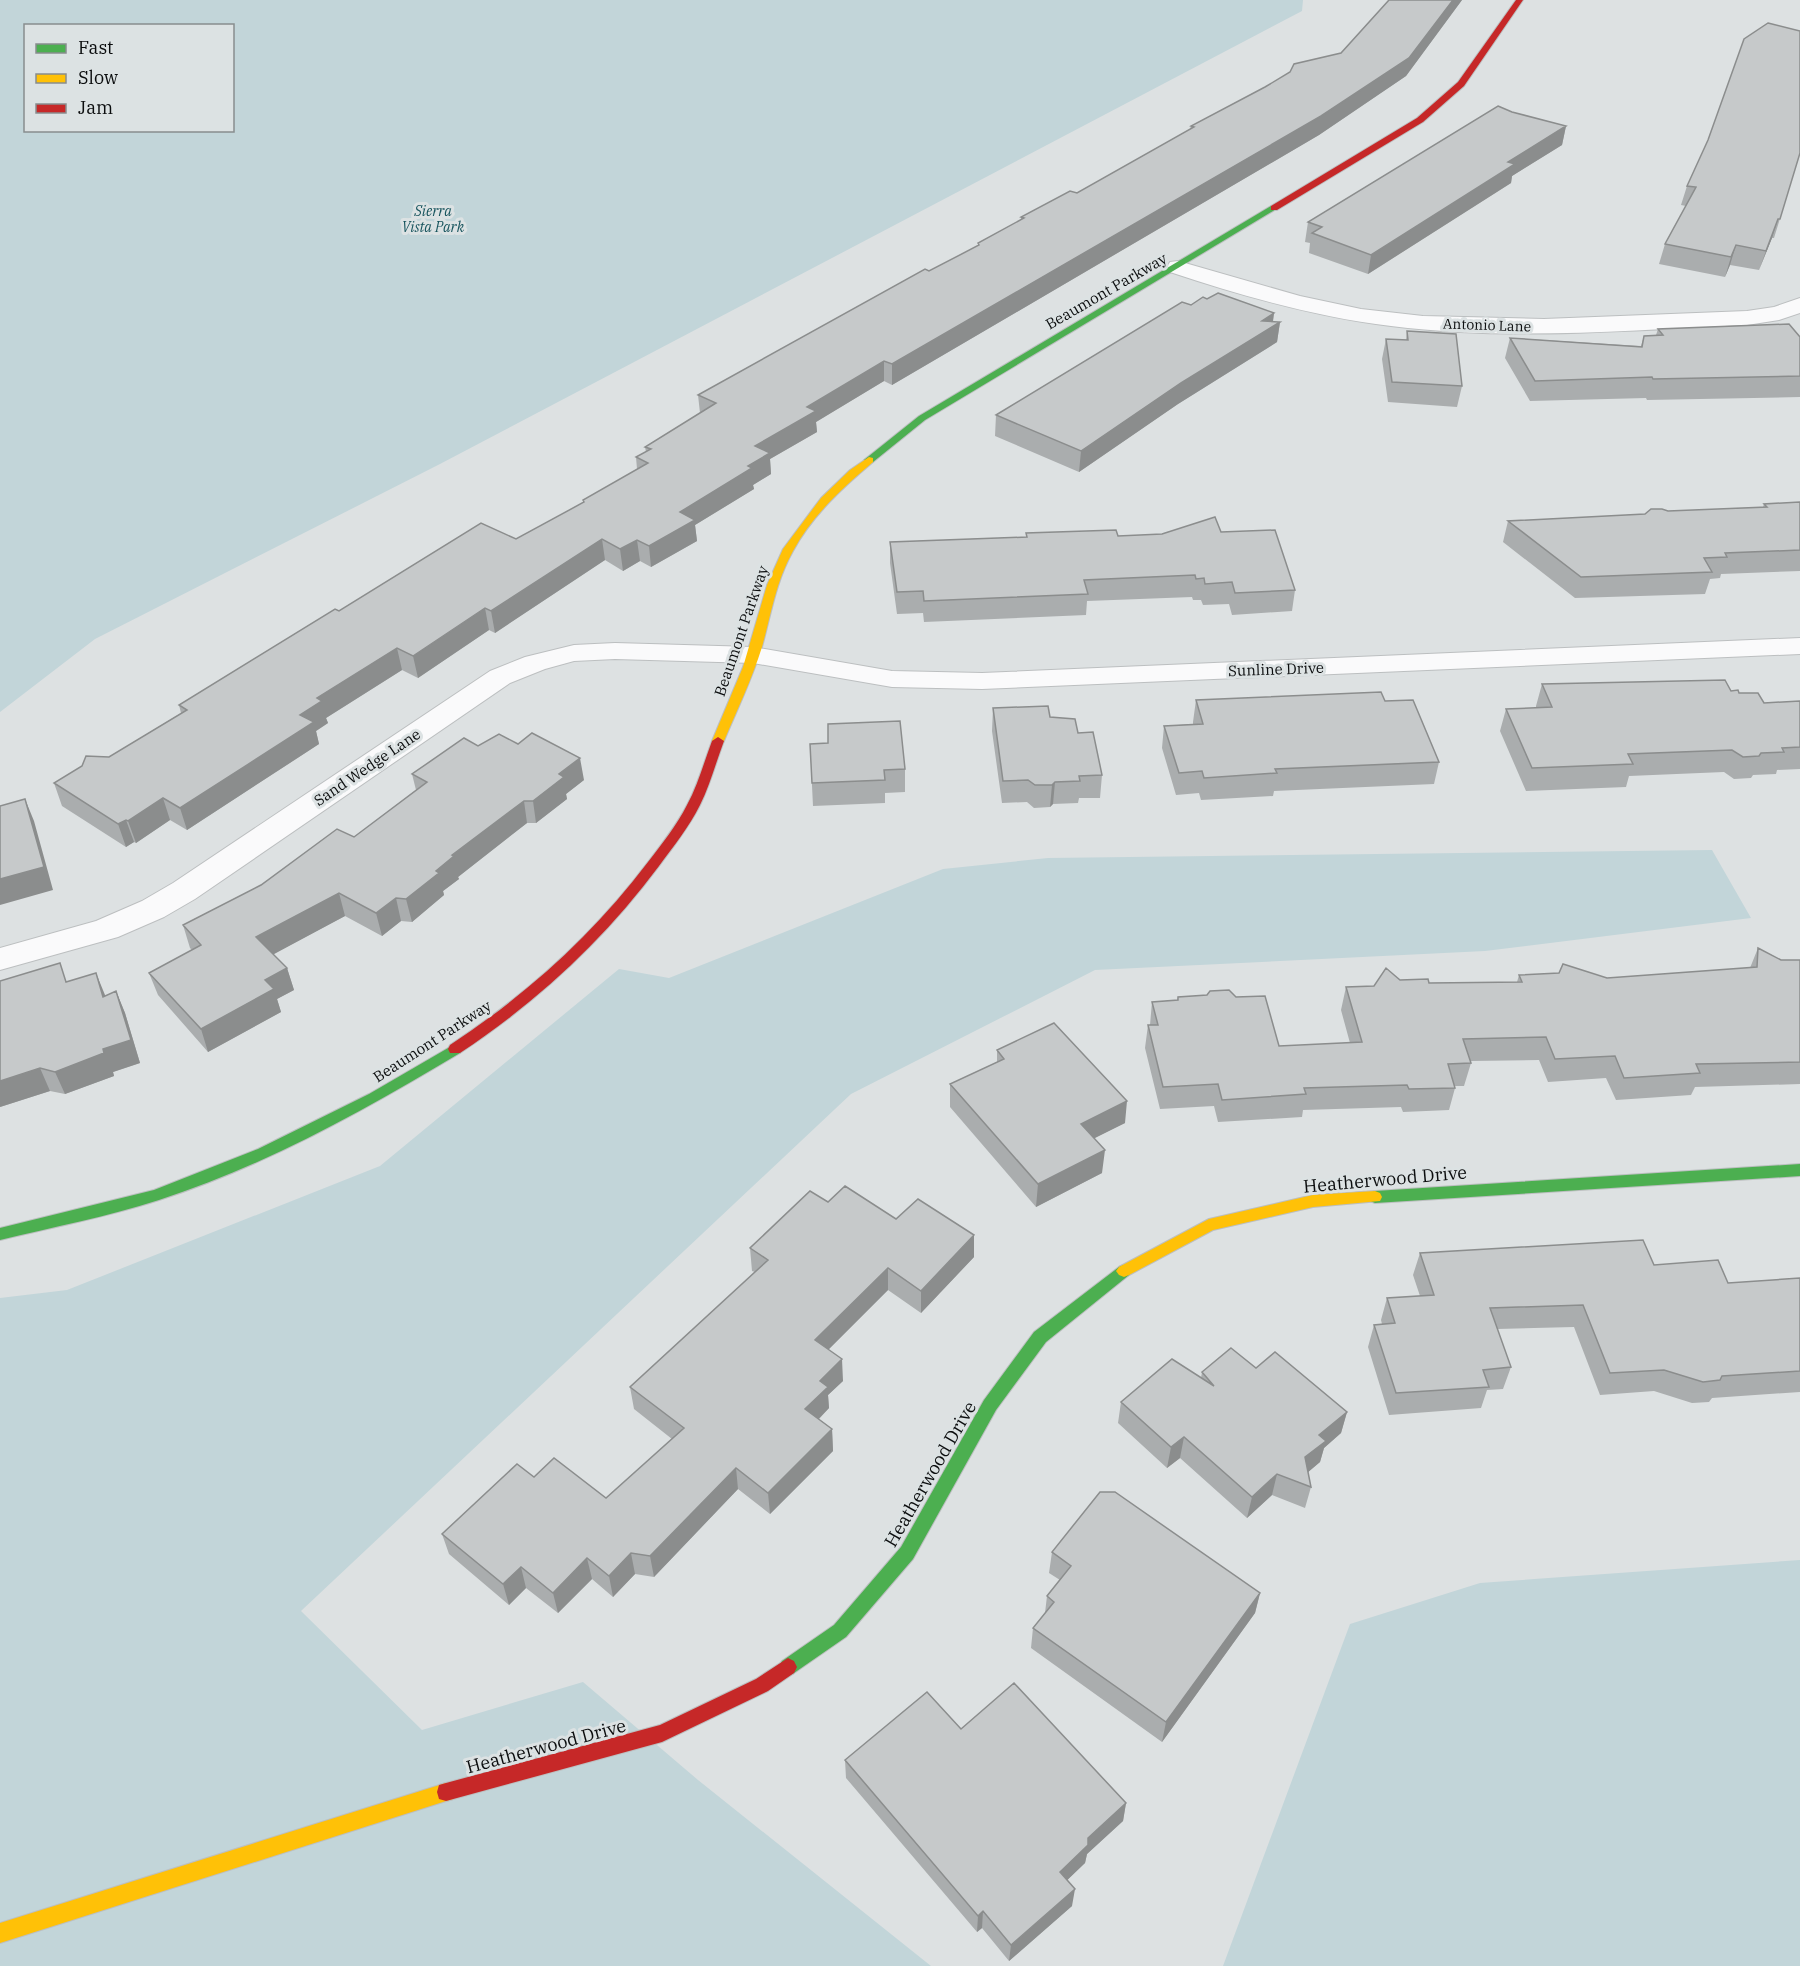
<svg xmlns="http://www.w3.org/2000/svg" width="1800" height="1966" font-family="'IBM Plex Serif',serif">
  <rect width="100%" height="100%" fill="#dde1e2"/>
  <path fill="#c2d5d9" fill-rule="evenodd" d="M0,0H1303L1302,11L440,464L95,639L0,712ZM26,26H232V130H26Z
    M1712,850L1751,918L1485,951L1095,970L851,1094L301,1611L422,1730L583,1682L698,1780L931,1966H0V1298L67,1290L380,1166L619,969L669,978L943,869L1048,858Z
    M1800,1560V1966H1223L1350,1624L1480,1583Z"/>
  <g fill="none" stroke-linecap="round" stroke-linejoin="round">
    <g stroke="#bcbfc0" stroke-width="2">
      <path id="street" d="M1178,261L1300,296L1361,309L1423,316L1544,319L1747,311L1774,307L1800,298V313L1779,320L1747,325C1629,330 1509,341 1391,326C1316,317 1242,296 1170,272L1167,267L1170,262Z
        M1800,638V654L982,689L892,687L753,663L615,659L574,661L545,669L510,683L195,899L164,917L118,937L0,970V948L96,921L142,901L173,883L490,671L525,657L574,645L615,643L753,647L892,671L982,673Z"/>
    </g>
    <g stroke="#bcbfc0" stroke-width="2">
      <path id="fast" d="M1271,206L1278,208L925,420L873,462L869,463L864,460L919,416Z
        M455,1044L460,1045L462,1049L460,1053C365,1110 265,1166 159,1200C107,1217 53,1227 0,1240V1228L154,1190L258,1149L369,1094Z
        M1800,1164V1176L1375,1203L1370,1201L1368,1197L1370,1193L1375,1191Z
        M1124,1265L1129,1267L1132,1271L1129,1275L1046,1342L996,1410L913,1559L846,1637L794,1673L788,1676L782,1673L779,1667L782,1661L834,1625L901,1547L984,1400L1034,1332L1119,1267Z"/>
    </g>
    <g stroke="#bcbfc0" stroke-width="2">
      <path id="slow" d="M869,457L873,458V462C842,488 812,516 793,551C776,581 771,614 762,647C752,679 737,710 724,741L722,744H714L712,741L743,667L767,585L783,549L821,498L850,470Z
        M1375,1191L1380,1193L1382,1197L1380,1201L1313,1207L1213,1230L1129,1275L1124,1277L1119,1275L1116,1271L1119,1267L1209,1219L1313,1195Z
        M446,1783L453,1785L455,1792L453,1799L446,1801L0,1943V1923Z"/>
    </g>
    <g stroke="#bcbfc0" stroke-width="2">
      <path id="jam" d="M1516,0H1523L1464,86L1423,122L1277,210H1271V206L1417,118L1458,82Z
        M718,737L724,741C716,762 710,785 700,805C689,827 673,847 659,866C604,940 537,1002 460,1053H450L448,1049L450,1045C526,995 593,935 648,862C662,844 677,825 687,805C698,785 704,762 712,741Z
        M788,1658L794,1661L797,1667L794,1673L768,1691L662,1742L446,1801L439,1799L437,1792L439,1785L446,1783L660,1725L756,1679Z"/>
    </g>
    <use href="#street" fill="#fafafb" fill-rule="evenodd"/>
    <use href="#fast" fill="#4caf50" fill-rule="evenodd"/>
    <use href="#slow" fill="#ffc107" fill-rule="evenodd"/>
    <use href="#jam" fill="#c62828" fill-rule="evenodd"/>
  </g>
  <path fill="#aaadae" d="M1389,0H1462L1406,76L1319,135L892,385L884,381L816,422L817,432L770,459L771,474L753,485L754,489L695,525L697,541L651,567L640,561L623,571L605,560L495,633L489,630L418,678L402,670L326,718L328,723L316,731L319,744L187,830L170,820L136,843L134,842L126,847L62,806L54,783L109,757L181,713L179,705L339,611L516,539L584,502L637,469L636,457L646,452L645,447L700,413L698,395L929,271L978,246V243L1021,220V217L1077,193L1190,129L1191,126L1341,53Z
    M1512,112L1566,126L1562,145L1512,176L1511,183L1368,274L1309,253L1310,243L1305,242L1308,222Z
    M1800,153L1774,238H1772L1759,270L1730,265L1725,277L1659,264L1665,244L1686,206L1681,205L1687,186Z
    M1207,299L1274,313L1273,322H1280L1277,342L1178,404L1079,472L995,436L996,415L1191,305Z
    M1658,329L1800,337V397L1647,400L1646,398L1530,401L1505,358L1510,338L1641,346L1644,336L1656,335Z
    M1407,331L1462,386L1457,407L1388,402L1382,359L1386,339L1406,340Z
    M1800,502V571L1721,574L1720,578L1710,579L1705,594L1575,598L1503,542L1508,521L1645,514L1763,507L1764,504Z
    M1221,532L1295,590L1292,611L1232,615L1229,604L1203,605L1201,600H1193L1192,597L1087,601L1086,615L924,622L923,613L897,614L890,563V542L1026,537V533L1118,536Z
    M1542,684L1731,691L1764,703L1800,701V769L1777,770L1776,774L1753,775L1751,778L1734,779L1724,772L1629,776L1626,787L1526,791L1500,731L1506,709L1536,708V706Z
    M1196,700L1385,701L1439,762L1434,784L1274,791L1273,796L1201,800L1199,793L1176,795L1162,748L1164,726L1193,724V722Z
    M993,708L1050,717L1078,733L1102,775L1100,798H1079L1078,803L1053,804L1050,807L1034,808L1027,802L1002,803L992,731Z
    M810,744L905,769V792L885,793V803L813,806Z
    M478,746L584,780L566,794L567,799L536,823H527L458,877L459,879L443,891L444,895L412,922L401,921L382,936L345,916L273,954L287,968L294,990L277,999L281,1012L208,1052L158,995L149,973L192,950L190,948L183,925L354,837L416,790L412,774Z
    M1758,948L1781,960H1800V1084L1695,1087L1691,1095L1616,1100L1606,1078L1548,1082L1539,1060L1470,1061L1471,1063L1464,1086H1455V1088L1449,1110L1403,1112L1401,1107L1303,1110L1302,1117L1218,1122L1214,1106L1160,1109L1145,1048L1148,1025H1150L1152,1002L1177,1000L1178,997L1279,1046L1350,1043L1341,1010L1346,987L1374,986L1400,980L1429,983L1517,982L1519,975L1607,978L1750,968Z
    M67,981L105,996L116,991L125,1013L140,1063L113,1072L114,1076L65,1094L50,1091L0,1107Z
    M997,1050L1125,1123L1094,1138L1102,1173L1036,1207L950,1107V1084L997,1062Z
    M828,1202L896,1219L974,1257L921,1313L888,1290L828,1350L843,1381L828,1395L829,1408L819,1419L832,1429L833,1451L770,1514L738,1489L654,1577L635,1574L613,1597L592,1579L558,1613L526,1588L509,1605L449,1554L442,1534L534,1477L606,1498L672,1439L634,1409L630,1387L755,1272L752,1271L750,1248Z
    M1420,1253L1654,1265L1728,1283L1800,1278V1392L1712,1398L1709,1402L1692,1403L1654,1391L1600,1395L1574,1327L1497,1329L1511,1367L1503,1389L1487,1390L1481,1408L1389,1415L1368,1347L1374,1325L1382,1324L1381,1320L1387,1298L1420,1296L1413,1275Z
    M1256,1368L1347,1412L1341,1433L1324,1448L1320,1462L1308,1472L1311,1487L1305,1508L1272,1495L1247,1518L1180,1458L1167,1468L1118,1423L1121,1402L1201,1378L1202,1372Z
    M1052,1552L1260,1593L1255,1613L1162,1742L1031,1648L1033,1628L1045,1613L1047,1596L1060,1580L1049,1573Z
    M961,1729L1126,1803L1123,1821L1087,1854L1085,1863L1067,1880L1072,1906L1009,1961L982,1928L977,1932L846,1778L845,1760Z"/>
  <path fill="#8b8d8d" d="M1453,0H1462L1406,76L1319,135L892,385V364Z
    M1566,126L1562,145L1512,176L1511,183L1368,274L1371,255L1508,162Z
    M1778,219L1772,238L1759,270L1766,251Z
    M1736,245L1730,265L1725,277L1731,257Z
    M1274,313L1272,327L1280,322L1277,342L1178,404L1079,472L1081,451L1262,321Z
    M884,361V381L816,422L817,432L770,459L771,474L753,485L754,489L695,525L697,541L651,567L649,546L680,512L748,466L755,446L807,407Z
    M602,539L605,560L495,633L491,611Z
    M637,540L640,561L623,571L620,549Z
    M485,608L489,630L418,678L413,656Z
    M397,648L402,670L326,718L328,723L316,731L319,744L187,830L180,808L300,715L317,698Z
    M580,758L584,780L566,794L567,799L536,823L533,801L559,774Z
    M1055,782L1053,804L1050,807L1052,785Z
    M163,798L170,820L136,843L128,821Z
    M25,799L34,821L53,890L0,905V879Z
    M524,801L527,823L458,877L459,879L443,891L444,895L412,922L406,899L452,855Z
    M126,820L134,842L126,847L118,824Z
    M339,893L345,916L263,960L256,937Z
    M396,898L401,921L382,936L376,913Z
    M287,968L294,990L277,999L281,1012L208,1052L201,1029L265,980Z
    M96,973L105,995L112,1020L103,997Z
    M116,991L125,1013L140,1063L113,1072L114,1076L65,1094L55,1072L103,1049Z
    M40,1068L50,1091L0,1107V1081Z
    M1127,1101L1125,1123L1079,1146L1081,1124Z
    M1105,1150L1102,1173L1036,1207L1038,1184Z
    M974,1235V1257L921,1313V1291Z
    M888,1268V1290L816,1362L815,1340Z
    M842,1359L843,1381L828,1395L829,1408L807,1431L805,1409L820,1381Z
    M1347,1412L1341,1433L1324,1448L1320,1462L1300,1479L1305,1457L1319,1435Z
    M832,1429L833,1451L770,1514L768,1493Z
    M1184,1437L1180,1458L1167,1468L1171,1447Z
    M736,1468L738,1489L654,1577L650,1556Z
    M1277,1474L1272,1495L1247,1518L1252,1497Z
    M631,1553L635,1574L613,1597L609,1576Z
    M587,1558L592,1579L558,1613L553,1593Z
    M521,1567L526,1588L509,1605L503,1584Z
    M1260,1593L1255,1613L1162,1742L1166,1722Z
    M1126,1803L1123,1821L1087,1854L1085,1863L1058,1889L1060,1872L1088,1838Z
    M1075,1889L1072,1906L1009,1961L1011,1945Z
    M983,1911L982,1928L977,1932L978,1916Z"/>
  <path fill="#c6c9ca" stroke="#8b8d8d" stroke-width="1.5" d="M1389,0H1453L1409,58L1321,116L892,364L884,361L807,407L816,411L755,446L770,453L748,466L752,468L680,512L695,520L649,546L637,540L620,549L602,539L491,611L485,608L413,656L397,648L317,698L322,701L300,715L314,722L180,808L163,798L128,821L126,820L118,824L54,783L82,766L86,756L109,757L187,710L179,705L335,609L339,611L481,523L516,539L584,502L583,500L648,463L636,457L651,449L645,447L716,403L698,395L925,269L929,271L979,245L978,243L1024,218L1021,217L1070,191L1077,193L1194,127L1191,126L1265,87L1290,72L1294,64L1341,53Z
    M1768,23L1800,31V153L1780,219H1778L1766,251L1736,245L1731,257L1665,244L1696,187L1687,186L1708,140L1744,39Z
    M1498,106L1512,112L1566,126L1508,162L1515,164L1371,255L1312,233L1322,227L1308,222Z
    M1218,293L1274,313L1262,321L1280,322L1181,383L1081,451L996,415L1182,302L1191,305L1203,297L1207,299Z
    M1789,324L1800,337V376L1653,379L1652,377L1535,381L1510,338L1642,347L1644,336L1663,335L1658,329Z
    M1407,331L1456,334L1462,386L1392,382L1386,339L1408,340Z
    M1800,502V550L1725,553L1727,557L1704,558L1712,572L1581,577L1508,521L1645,514L1651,509H1662L1668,511L1767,507L1764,504Z
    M1215,517L1221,532L1275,530L1295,590L1235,593L1232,582L1205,584L1204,578L1196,579L1195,575L1084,580L1088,594L924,601L923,591L897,592L890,542L1027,537L1026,533L1116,530L1118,536L1162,534Z
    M1725,680L1731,691L1738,690L1739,693H1758L1764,703L1800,701V747L1782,748L1784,752L1761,753L1759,756L1743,757L1732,750L1628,754L1633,764L1532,768L1506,709L1552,707L1542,684Z
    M1381,692L1385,701L1413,700L1439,762L1275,769L1277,773L1204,778L1202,771L1179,773L1164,726L1203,724L1196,700Z
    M1048,706L1050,717L1075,719L1078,733L1093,732L1102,775L1079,776L1080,781L1055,782L1052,785H1035L1028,780L1003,781L993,708Z
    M900,721L905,769L884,770L885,780L812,783L810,744L828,743V724Z
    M532,733L580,758L559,774L564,777L533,801H524L452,855L454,856L436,871L439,873L406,899L396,898L376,913L339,893L256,937L287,968L265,980L274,989L201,1029L149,973L201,945L183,925L261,885L337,829L354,837L427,782L412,774L464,738L478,746L499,734L518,744Z
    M25,799L44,867L0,879V806Z
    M1758,948L1781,960H1800V1062L1696,1064L1700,1073L1624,1078L1615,1056L1555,1059L1546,1037L1463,1039L1471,1063L1448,1064L1455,1088L1409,1089L1407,1085L1304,1088L1306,1094L1222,1100L1218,1084L1163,1087L1148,1025H1158L1152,1002L1178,1000V997L1207,995L1210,991L1229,990L1236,997L1265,996L1279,1046L1362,1042L1346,987L1374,986L1386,968L1400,980L1428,979L1429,983L1522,982L1519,975L1559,973L1563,964L1607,978L1757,967Z
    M60,963L66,982L96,973L103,997L116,991L131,1040L103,1049L104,1053L55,1072L40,1068L0,1081V981Z
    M1054,1023L1127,1101L1081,1124L1105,1150L1038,1184L950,1084L1004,1059L997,1050Z
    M845,1186L896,1219L918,1199L974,1235L921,1291L888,1268L815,1340L842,1359L820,1381L828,1387L805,1409L832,1429L768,1493L736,1468L650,1556L631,1553L609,1576L587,1558L553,1593L521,1567L503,1584L442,1534L517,1464L534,1477L554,1458L606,1498L684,1428L630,1387L768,1260L750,1248L810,1191L828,1202Z
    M1643,1240L1654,1265L1718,1260L1728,1283L1800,1278V1371L1722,1376L1720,1380L1703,1382L1664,1370L1610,1373L1583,1305L1490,1308L1511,1367L1483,1370L1489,1387L1396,1393L1374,1325L1395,1323L1387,1298L1434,1295L1420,1253Z
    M1231,1348L1256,1368L1275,1352L1347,1412L1319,1435L1326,1441L1305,1457L1311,1487L1277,1474L1252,1497L1184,1437L1171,1447L1121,1402L1172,1359L1214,1386L1202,1372Z
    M1100,1492H1115L1260,1593L1166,1722L1033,1628L1054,1602L1047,1596L1071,1566L1052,1552Z
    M1014,1683L1126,1803L1088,1838V1845L1060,1872L1075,1889L1011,1945L983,1911L978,1916L845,1760L927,1692L961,1729Z"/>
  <g text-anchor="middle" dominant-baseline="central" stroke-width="6" stroke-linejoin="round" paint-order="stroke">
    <g font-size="14" font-style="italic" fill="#17545d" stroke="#dce2e3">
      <text x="433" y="211">Sierra<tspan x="433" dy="16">Vista Park</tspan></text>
    </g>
    <g font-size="14" fill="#0b0d0e" stroke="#dce2e3">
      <text transform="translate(1487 325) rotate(2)">Antonio Lane</text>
    </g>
    <g font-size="15" fill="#0b0d0e" stroke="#dce2e3">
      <text transform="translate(1106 291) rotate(-30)">Beaumont Parkway</text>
      <text transform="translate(741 631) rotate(-71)">Beaumont Parkway</text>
      <text transform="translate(1276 669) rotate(-2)">Sunline Drive</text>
      <text transform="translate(367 767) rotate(-34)">Sand Wedge Lane</text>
      <text transform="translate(432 1041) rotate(-33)">Beaumont Parkway</text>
    </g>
    <g font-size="18" fill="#0b0d0e" stroke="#dce2e3">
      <text transform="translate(1385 1179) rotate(-5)">Heatherwood Drive</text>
      <text transform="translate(930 1474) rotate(-60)">Heatherwood Drive</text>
      <text transform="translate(546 1746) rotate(-15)">Heatherwood Drive</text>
    </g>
  </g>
  <rect x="24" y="24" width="210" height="108" fill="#dce2e3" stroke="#888d8e" stroke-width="1.5"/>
  <rect x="36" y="44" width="30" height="9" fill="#4caf50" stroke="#888d8e" stroke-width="1.5"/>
  <text x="78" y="54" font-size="18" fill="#0b0d0e">Fast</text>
  <rect x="36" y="74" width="30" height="9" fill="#ffc107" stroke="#888d8e" stroke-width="1.5"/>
  <text x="78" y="84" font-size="18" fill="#0b0d0e">Slow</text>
  <rect x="36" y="104" width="30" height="9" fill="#c62828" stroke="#888d8e" stroke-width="1.5"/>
  <text x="78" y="114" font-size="18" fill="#0b0d0e">Jam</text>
</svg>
